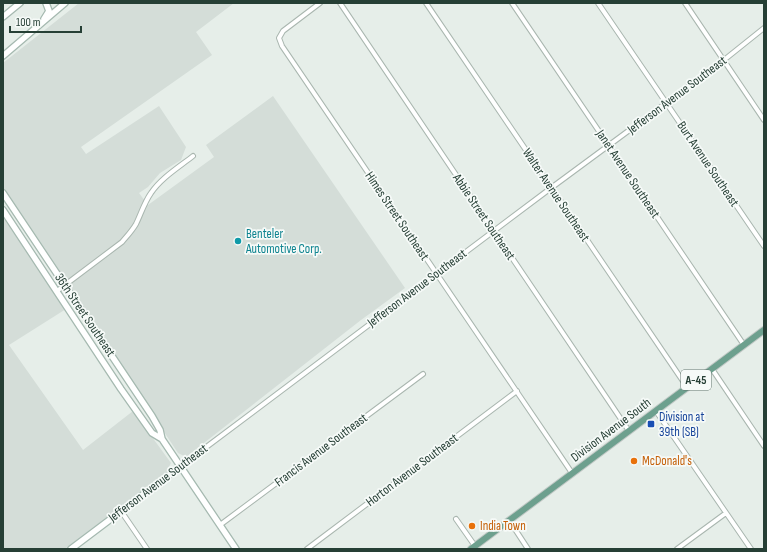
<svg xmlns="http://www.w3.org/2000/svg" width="767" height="552" font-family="'Sofia Sans Condensed',sans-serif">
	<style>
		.built { fill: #d4ddd8 }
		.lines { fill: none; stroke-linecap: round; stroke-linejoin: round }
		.street-casing { stroke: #a9b6af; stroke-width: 6 }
		.secondary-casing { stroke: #a5b9b0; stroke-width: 8 }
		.primary-casing { stroke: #c2c9c6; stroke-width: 8 }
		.street { stroke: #fff; stroke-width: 4 }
		.secondary { stroke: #fff; stroke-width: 5.5 }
		.primary { stroke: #6da08e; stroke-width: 6 }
		.culture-dot { fill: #0f9aa8; stroke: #f6faf8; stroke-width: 1.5 }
		.transit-dot { fill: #1a4fb4; stroke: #f6faf8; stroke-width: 1.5 }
		.food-dot { fill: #e8710a; stroke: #f6faf8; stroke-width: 1.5 }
		.labels { text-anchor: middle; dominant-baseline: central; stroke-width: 3.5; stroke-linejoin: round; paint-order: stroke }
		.shield { fill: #f6faf8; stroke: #647770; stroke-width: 1 }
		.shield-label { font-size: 12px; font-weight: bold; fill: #263f35 }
		.street-label { font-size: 13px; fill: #263f35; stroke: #f6faf8 }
		.culture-label { font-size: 13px; fill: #0d838f; stroke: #f6faf8; text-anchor: start }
		.transit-label { font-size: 13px; fill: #164399; stroke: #f6faf8; text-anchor: start }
		.food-label { font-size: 13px; fill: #c56008; stroke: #f6faf8; text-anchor: start }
	</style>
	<rect width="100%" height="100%" fill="#e6eee9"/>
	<path class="built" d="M 79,3 L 234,3 L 196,32 L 212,55 L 81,147 L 86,154 L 159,106 L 186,147 L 181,160 L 160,173 L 148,187 L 139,193 L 148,205 L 214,157 L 206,145 L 273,96 L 405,288 L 361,320 L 186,457 L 178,453 L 3,188 L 3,63 Z
		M 3,217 L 66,309 L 9,345 L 83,450 L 133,411 L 171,463 L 166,472 L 65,549 L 3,549 Z"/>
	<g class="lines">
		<defs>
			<path id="street" d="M 320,3 L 283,31 L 279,38 L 282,46 L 572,473
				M 340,3 L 629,431
				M 426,3 L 687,387
				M 512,3 L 744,345
				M 598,3 L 764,246
				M 685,3 L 764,120
				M 57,291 L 122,242 C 127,236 132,231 136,224 C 141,214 144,203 151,193 C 161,178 179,167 193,156
				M 712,369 L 764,446
				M 656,411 L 751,549
				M 181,466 L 551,188 L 719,64 L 764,28
				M 121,511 L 147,549
				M 456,519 L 475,546
				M 509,520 L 528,549
				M 220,525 L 423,374
				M 307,549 L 517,391
				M 677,549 L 726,513"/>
			<path id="secondary" d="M 3,17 L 20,3
				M 44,19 L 49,11 L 46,3
				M 3,56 L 65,3
				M 3,193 L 152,416 L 160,430 L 162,439
				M 3,210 L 121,389 L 152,433 L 162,439 L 236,549
				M 71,549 L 181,466"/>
			<path id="primary" d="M 471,549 L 764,330"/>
		</defs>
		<use href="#street" class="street-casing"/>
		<use href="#secondary" class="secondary-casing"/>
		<use href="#primary" class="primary-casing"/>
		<use href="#street" class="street"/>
		<use href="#secondary" class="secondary"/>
		<use href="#primary" class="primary"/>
	</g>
	<circle class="culture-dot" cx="238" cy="241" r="4"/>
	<rect class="transit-dot" x="647" y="420" width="8" height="8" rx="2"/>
	<g class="food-dot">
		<circle cx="634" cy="461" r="4"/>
		<circle cx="472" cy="526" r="4"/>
	</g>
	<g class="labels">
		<rect class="shield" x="681" y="370" width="30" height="20" rx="3"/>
		<g class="shield-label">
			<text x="696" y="380">A-45</text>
		</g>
		<g class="street-label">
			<text transform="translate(677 95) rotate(-37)">Jefferson Avenue Southeast</text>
			<text transform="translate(708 164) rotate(56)">Burt Avenue Southeast</text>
			<text transform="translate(628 174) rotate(56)">Janet Avenue Southeast</text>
			<text transform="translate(556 195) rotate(56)">Walter Avenue Southeast</text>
			<text transform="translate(397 216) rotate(56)">Himes Street Southeast</text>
			<text transform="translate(484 217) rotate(56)">Abbie Street Southeast</text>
			<text transform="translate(417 288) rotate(-37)">Jefferson Avenue Southeast</text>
			<text transform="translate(85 315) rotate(56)">36th Street Southeast</text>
			<text transform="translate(611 430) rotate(-37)">Division Avenue South</text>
			<text transform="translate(321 450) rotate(-37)">Francis Avenue Southeast</text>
			<text transform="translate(412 470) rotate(-37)">Horton Avenue Southeast</text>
			<text transform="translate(158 483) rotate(-37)">Jefferson Avenue Southeast</text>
		</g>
		<g class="culture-label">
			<text x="246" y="234">Benteler<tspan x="246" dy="15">Automotive Corp.</tspan></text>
		</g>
		<g class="transit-label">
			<text x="659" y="417">Division at<tspan x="659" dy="15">39th (SB)</tspan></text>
		</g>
		<g class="food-label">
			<text x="642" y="461">McDonald's</text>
			<text x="480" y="526">India Town</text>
		</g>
	</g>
	<rect width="767" height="552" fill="none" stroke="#263f35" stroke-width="8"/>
	<path d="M10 26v6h71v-6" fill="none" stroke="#263f35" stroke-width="2"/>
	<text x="16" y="26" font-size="12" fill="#263f35" stroke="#f6faf8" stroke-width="3" paint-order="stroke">100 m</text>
</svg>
